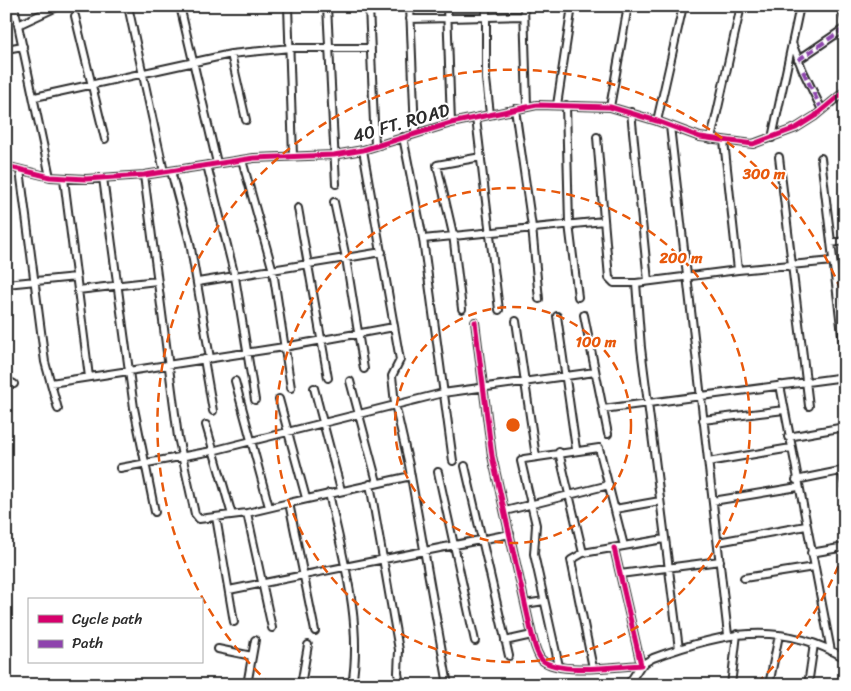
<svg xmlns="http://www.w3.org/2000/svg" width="851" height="691" font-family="Sriracha,sans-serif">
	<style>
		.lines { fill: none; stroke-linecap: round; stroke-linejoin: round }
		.minor-casing { stroke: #2b2b2b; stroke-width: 10 }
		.minor { stroke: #fff; stroke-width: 6 }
		.quiet { stroke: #8e44ad; stroke-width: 4; stroke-dasharray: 8 4; stroke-linecap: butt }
		.cycleway-casing { stroke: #fff; stroke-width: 8 }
		.cycleway { stroke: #d6006c; stroke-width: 5 }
		.ring { fill: none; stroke: #e8590c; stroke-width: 2.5; stroke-dasharray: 9 6 }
		.labels { text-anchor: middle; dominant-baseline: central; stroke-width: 4; stroke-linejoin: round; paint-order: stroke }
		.street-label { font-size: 18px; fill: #2b2b2b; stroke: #fff }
		.centre { fill: #e8590c; stroke: #fff; stroke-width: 2.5 }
		.ring-label { font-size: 15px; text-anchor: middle; font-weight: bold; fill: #e8590c; stroke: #fff; stroke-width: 4; stroke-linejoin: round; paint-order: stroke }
	</style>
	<rect width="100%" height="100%" fill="#fff"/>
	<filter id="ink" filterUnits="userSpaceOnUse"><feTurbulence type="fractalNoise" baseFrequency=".02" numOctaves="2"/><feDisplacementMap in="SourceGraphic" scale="10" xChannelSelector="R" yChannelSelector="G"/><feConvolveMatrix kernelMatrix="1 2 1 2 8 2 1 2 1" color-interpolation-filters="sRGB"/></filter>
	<g filter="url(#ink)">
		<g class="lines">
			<defs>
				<path id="minor" d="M 14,6 L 50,177
					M 128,6 L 164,172
					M 180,6 L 217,163
					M 288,6 L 293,156
					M 327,6 L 336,184
					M 369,6 L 375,146
					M 410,6 L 415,133
					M 447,6 L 451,123
					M 486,6 L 486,79 L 490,114
					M 524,6 L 527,106
					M 841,6 L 845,19
					M 75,16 L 105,139
					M 410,19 L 524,16
					M 18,25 L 59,6
					M 792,43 L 803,71 L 822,110
					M 6,49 L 23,46
					M 231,54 L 246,120
					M 798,60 L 845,28
					M 35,97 L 231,54 L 290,48 L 371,48
					M 557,105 L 572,6
					M 566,105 L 569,224 L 578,297
					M 610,107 L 628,6
					M 515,109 L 532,227 L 539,299
					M 631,112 L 648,281
					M 476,118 L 499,310
					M 657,121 L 683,6
					M 670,126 L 728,635
					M 403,137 L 423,239 L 453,461
					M 597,137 L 609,278 L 614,283 L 636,283 L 738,270 L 833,261
					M 772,138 L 800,6
					M 711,139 L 741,6
					M 724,141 L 738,270
					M 363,150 L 400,360 L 392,376 L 395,404 L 409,465 L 448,685
					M 779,157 L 809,406
					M 821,158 L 845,360
					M 242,160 L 273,271 L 291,388
					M 207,165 L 235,277 L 255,400
					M 6,166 L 50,177 L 86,179 L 144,175 L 254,158 L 334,155 L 363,150 L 451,123 L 537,105 L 610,107 L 657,121 L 700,137 L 753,144 L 796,128 L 815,116 L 845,91
					M 20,170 L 45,362 L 58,409
					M 171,171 L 190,243 L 210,358
					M 144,175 L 178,437 L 195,514 L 199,519 L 247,513 L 289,503
					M 103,178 L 134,408 L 155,512
					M 64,179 L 89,377
					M 334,202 L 346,258 L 364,369
					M 298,208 L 328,378
					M 423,239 L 604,221
					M 831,243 L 845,241
					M 198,282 L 382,252
					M 636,283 L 641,348 L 679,649
					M 6,284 L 76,277
					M 78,290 L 157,281
					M 462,309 L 453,234 L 437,165 L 481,157
					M 584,315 L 608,434
					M 557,316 L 576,449
					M 516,321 L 536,457
					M 475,322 L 492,456 L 532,635 C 534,642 536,654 542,660 C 559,675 619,666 641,665 L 614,548
					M 204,359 L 213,411
					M 6,380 L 14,384
					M 235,381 L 269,507
					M 350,381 L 377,482
					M 51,383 L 284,347 L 394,327
					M 780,385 L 831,651
					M 314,388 L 341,490
					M 279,399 L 306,498
					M 603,409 L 845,377
					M 703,420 L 784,410
					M 206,425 L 232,515
					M 788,437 L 845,427
					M 559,452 L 583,553
					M 708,462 L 791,448
					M 465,466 L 509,656
					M 120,468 L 212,451 L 443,393 L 595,372
					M 842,471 L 845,485
					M 438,472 L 475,641
					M 796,480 L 845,470
					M 370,484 L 399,650 L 398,673 L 400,685
					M 329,493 C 342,555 363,622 352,685
					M 713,501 L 798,487
					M 615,509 L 660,501
					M 505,511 L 609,485
					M 247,513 L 272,628
					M 216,517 L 234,622
					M 718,542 L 806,526
					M 811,553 L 845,547
					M 620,574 L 720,561
					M 744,578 L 814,567
					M 229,590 L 510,534
					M 525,604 L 544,601
					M 315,631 L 289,503 L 411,476
					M 505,641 L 532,635
					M 218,649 L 252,656
					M 559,666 L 534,554 L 536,525 L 521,461 L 524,459 L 599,448 L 624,546
					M 593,668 L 571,560 L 583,553 L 664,539
					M 247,685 L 255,640
					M 301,685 L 308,645
					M 628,685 L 641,665 L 653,658 C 720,633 779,619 845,658
					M 731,685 L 737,634
					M 769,685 L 779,635
					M 808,685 L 814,644"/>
			</defs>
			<use href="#minor" class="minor-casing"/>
			<use href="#minor" class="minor"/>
			<path class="quiet" d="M 798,60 L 845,28
				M 803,71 L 822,110"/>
			<defs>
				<path id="cycleway" d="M 6,166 L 50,177 L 86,179 L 144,175 L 254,158 L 334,155 L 363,150 L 451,123 L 537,105 L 610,107 L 657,121 L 700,137 L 753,144 L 796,128 L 815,116 L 845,91
					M 475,322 L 492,456 L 532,635 C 534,642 536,654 542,660 C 559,675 619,666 641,665 L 614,548"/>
			</defs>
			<use href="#cycleway" class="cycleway-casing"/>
			<use href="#cycleway" class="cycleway"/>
		</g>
	</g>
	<g class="ring">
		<circle cx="513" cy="425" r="118"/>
		<circle cx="513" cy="425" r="237"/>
		<path d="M844 552A355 355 0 0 1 755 685M271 685A355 355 0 1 1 844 298"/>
	</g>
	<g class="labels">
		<g class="street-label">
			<text transform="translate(401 123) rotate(-16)">40 FT. ROAD</text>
		</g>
	</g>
	<circle cx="513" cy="425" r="8" class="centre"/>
	<g class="ring-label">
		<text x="764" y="179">300 m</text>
		<text x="681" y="263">200 m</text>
		<text x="596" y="347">100 m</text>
	</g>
	<rect width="851" height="691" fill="none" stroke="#fff" stroke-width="25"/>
	<rect x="12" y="12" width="826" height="666" fill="none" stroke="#2b2b2b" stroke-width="2" filter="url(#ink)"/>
	<rect x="28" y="598" width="175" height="65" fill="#ffffff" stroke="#aaaaaa"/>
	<rect x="38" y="615" width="25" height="8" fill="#d6006c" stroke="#aaaaaa"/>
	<text x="72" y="624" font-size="15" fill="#2b2b2b">Cycle path</text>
	<rect x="38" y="640" width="25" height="8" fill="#8e44ad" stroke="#aaaaaa"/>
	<text x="72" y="648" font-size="15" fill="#2b2b2b">Path</text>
</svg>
